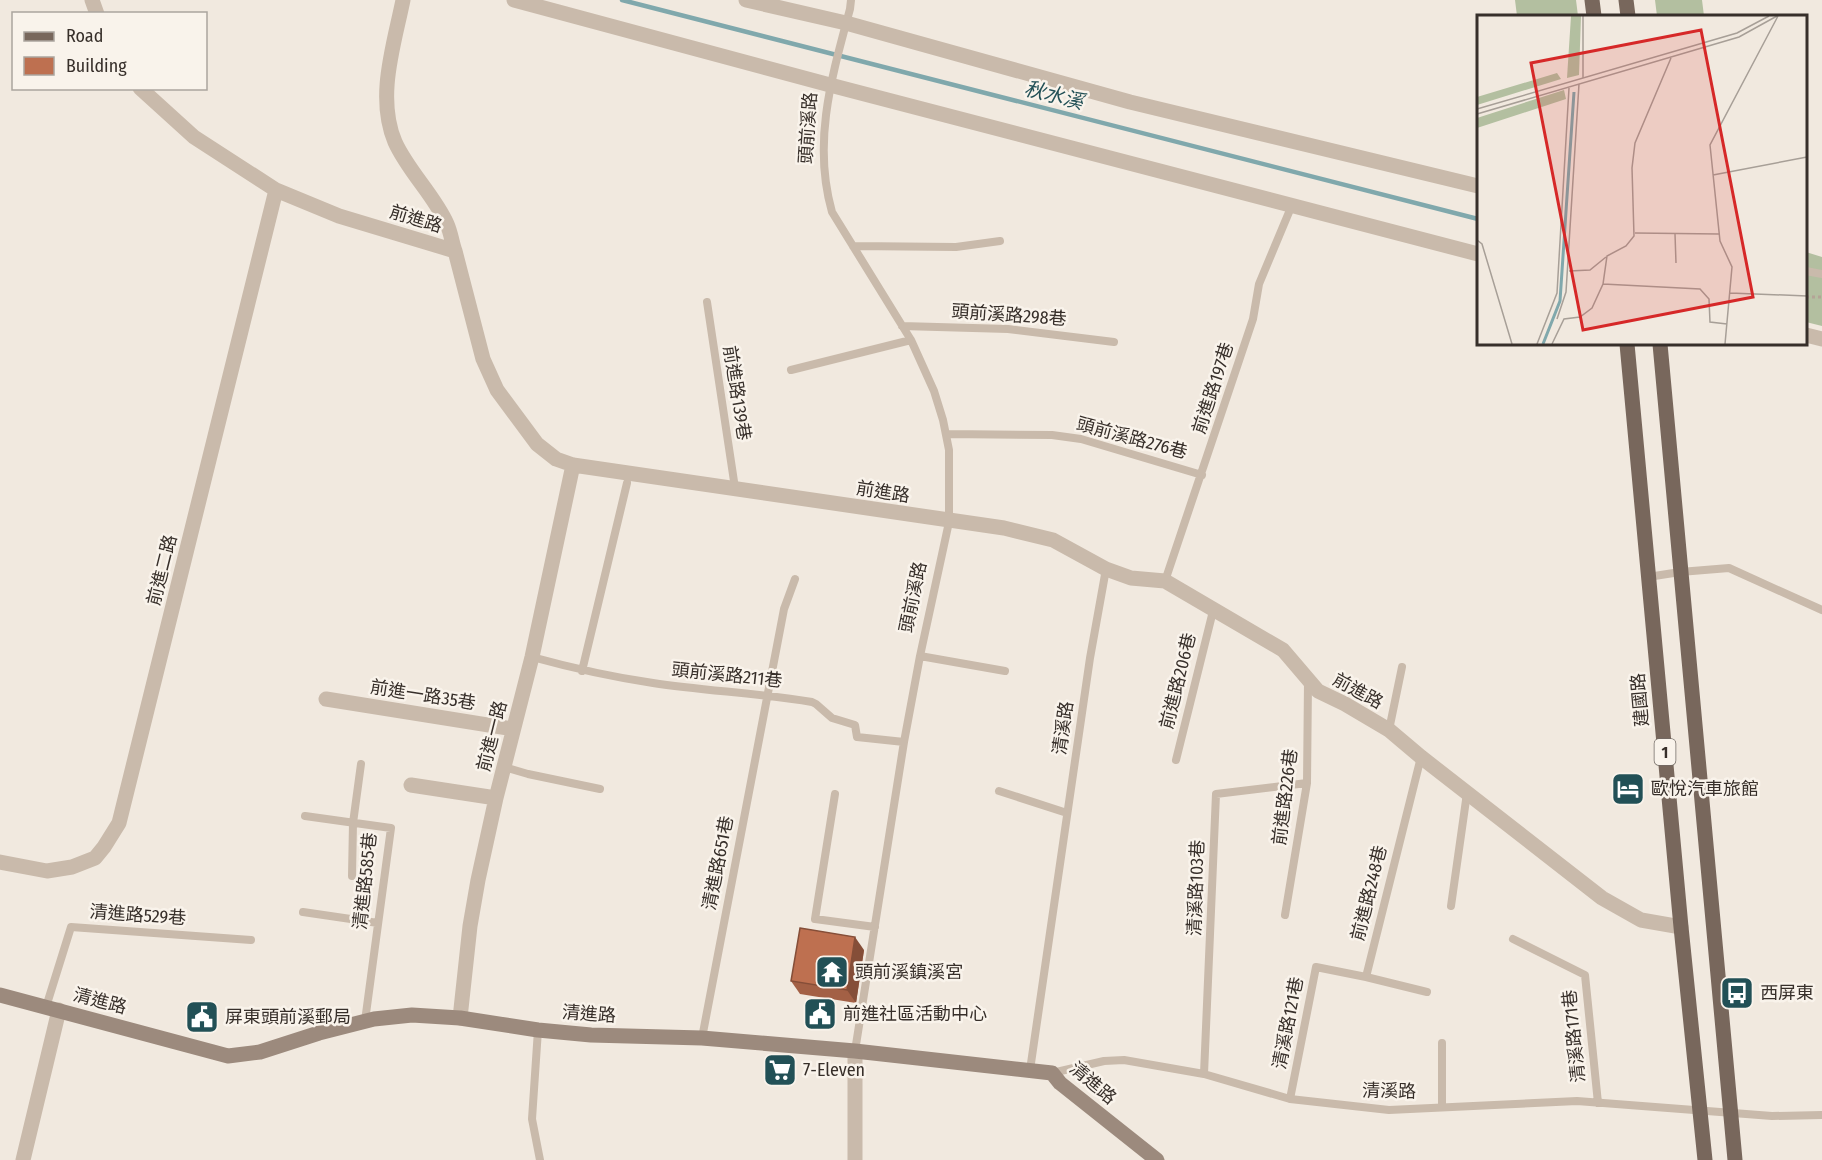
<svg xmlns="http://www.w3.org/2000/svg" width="1822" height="1160" font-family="'Fira Sans Condensed','Noto Sans TC',sans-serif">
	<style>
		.green { fill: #b3bfa0 }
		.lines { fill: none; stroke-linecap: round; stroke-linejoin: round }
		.stream { stroke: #80a8ac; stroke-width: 4.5 }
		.path { stroke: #b4a496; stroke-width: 3; stroke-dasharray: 3 3; stroke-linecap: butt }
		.lane { stroke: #c9baab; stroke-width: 8 }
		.street { stroke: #c9baab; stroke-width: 15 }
		.secondary { stroke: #9c8a7d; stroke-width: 15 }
		.primary { stroke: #78675c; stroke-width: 15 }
		.wall { fill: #a36045 }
		.shaded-wall { fill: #854e38 }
		.building { fill: #be7050; stroke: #854e38; stroke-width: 1.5 }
		.labels { text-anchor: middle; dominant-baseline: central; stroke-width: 5; stroke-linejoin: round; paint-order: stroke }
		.shield { fill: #f9f3eb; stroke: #716a64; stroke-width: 1.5 }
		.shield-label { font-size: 16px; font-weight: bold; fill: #372f2a }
		.street-label { font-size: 18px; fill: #372f2a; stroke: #f9f3eb }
		.poi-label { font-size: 18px; fill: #372f2a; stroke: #f9f3eb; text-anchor: start }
		.water-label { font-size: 20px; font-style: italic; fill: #225056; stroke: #f9f3eb }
		.inset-river { fill: none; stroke: #80a8ac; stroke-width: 3 }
		.inset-road { fill: none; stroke: #a79f97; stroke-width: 1.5 }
		.view { fill: #d62828; fill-opacity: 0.15; stroke: #d62828; stroke-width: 3 }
		.inset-edge { fill: none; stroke: #372f2a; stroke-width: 3 }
	</style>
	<rect width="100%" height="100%" fill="#f1e9df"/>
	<path class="green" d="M 1515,0 L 1576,0 L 1578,16 L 1517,16 Z
		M 1655,0 L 1702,0 L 1704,16 L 1657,16 Z
		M 1806,252 L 1822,257 L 1822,326 L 1806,322 Z"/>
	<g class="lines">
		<path class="stream" d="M 622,0 L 1478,219"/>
		<path class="path" d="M 1806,297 L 1822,297"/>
		<path class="lane" d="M 851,0 L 850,9 C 832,76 812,142 832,212 L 911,340 L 934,391 L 943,420 L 949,450 L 949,522 L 920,656 L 904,742 L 855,1051
			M 853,246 L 956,247 L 1000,241
			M 1806,271 L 1822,274
			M 707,302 L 735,488
			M 902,326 L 1008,329 L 1114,342
			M 791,370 L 911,340
			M 946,434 L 1052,435 L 1081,439 L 1202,475
			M 1648,577 L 1680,572 L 1729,568 L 1822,610
			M 1165,581 L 1253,319 L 1259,284 L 1292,205
			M 920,656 L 1005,671
			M 532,657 C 572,668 612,677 653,683 C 705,691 759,693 812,702 L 816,704 L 832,718 L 855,725 L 857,737 L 904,742
			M 582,671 L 627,483
			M 1389,730 L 1402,667
			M 1421,757 L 1366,977 L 1427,992
			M 1176,760 L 1213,611
			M 504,767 L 528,774 L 600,789
			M 999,791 L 1067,813
			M 835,794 L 815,919 L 875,927
			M 305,816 L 391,828 L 365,1021
			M 352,876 L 353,823 L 361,764
			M 1451,906 L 1467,793
			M 303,912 L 378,923
			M 1285,915 L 1307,783 L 1308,682
			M 1513,939 L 1585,975 L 1598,1103
			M 46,1007 L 71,927 L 251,940
			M 538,1030 L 532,1119 L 540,1160
			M 702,1038 L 784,609 L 795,579
			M 1030,1070 L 1090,658 L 1106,569
			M 1052,1073 L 1104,1061 L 1124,1060 L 1204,1074 L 1290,1099 L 1389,1110 L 1577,1101 L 1772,1116 L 1822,1115
			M 1204,1074 L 1216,794 L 1307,783
			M 1290,1099 L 1316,967 L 1366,977
			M 1442,1107 L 1442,1043"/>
		<path class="street" d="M 92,0 L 97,14
			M 403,0 C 394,45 376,97 395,142 C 408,171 434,195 447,224 C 451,233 452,243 455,251
			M 514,0 L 830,85 L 1478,254
			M 746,0 L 846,23 L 1130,102 L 1478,186
			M 140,88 L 194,137 L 276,190 L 339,216 L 455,251 L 483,359 L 497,390 L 537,444 L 556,459 L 573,465 L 1004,528 L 1053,540 L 1106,569 L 1131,578 L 1165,581 L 1283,650 L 1318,691 L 1345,704 L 1389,730 L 1421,757 L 1602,898 L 1641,920 L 1681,927
			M 1806,335 L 1822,339
			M 326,699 L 513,729
			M 411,785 L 496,798
			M 0,862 L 47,871 L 72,867 L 95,858 L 104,847 L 119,823 L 276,190
			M 460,1018 L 470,926 L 478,880 L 496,798 L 532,657 L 573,465
			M 23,1160 L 59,1010
			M 855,1160 L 855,1051"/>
		<path class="secondary" d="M 0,995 L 228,1056 L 260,1052 L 319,1033 L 374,1019 L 412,1015 L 460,1018 L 538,1030 L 591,1035 L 702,1038 L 855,1051 L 1052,1073 L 1060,1083 L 1157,1160"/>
		<path class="primary" d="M 1592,0 L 1594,16
			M 1626,0 L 1628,16
			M 1627,344 L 1681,927 L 1705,1160
			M 1660,344 L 1735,1160"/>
	</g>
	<path class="wall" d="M 864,950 L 856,1003 L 800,994 L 791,981 Z"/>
	<path class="shaded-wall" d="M 855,937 L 864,950 L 856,1003 L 847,990 Z"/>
	<path class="building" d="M 800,928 L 855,937 L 847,990 L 791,981 Z"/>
	<defs>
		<symbol id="hotel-square" viewBox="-11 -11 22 22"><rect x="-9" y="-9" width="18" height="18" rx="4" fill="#225056" stroke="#f9f3eb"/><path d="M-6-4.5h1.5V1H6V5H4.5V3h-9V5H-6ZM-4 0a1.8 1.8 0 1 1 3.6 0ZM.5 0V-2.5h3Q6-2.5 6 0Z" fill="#fff"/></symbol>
		<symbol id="temple-square" viewBox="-11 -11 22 22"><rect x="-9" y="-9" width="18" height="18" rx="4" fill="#225056" stroke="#f9f3eb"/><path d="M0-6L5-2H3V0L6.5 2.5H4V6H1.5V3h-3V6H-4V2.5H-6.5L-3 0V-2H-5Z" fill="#fff"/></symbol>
		<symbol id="bus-square" viewBox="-11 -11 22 22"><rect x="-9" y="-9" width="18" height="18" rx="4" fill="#225056" stroke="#f9f3eb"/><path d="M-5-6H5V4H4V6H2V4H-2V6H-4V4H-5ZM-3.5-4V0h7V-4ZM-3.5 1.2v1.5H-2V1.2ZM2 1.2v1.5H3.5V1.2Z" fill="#fff"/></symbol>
		<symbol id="civic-square" viewBox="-11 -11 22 22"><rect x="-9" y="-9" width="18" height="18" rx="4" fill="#225056" stroke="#f9f3eb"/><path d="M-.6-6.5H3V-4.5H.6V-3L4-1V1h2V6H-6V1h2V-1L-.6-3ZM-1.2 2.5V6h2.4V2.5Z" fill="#fff"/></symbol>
		<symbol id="supermarket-square" viewBox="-11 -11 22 22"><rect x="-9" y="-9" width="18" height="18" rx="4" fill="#225056" stroke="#f9f3eb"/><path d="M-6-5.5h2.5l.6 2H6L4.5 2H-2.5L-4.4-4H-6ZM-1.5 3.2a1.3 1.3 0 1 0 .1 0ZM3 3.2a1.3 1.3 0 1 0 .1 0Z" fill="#fff"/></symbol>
	</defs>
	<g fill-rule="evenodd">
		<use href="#hotel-square" x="1609" y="770" width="38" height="38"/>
		<use href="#temple-square" x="813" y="953" width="38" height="38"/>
		<use href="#bus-square" x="1718" y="974" width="38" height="38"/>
		<use href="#civic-square" x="801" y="995" width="38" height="38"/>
		<use href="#civic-square" x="183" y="998" width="38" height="38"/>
		<use href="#supermarket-square" x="761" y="1051" width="38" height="38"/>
	</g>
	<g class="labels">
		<rect class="shield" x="1654.5" y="739" width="21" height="26" rx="4.5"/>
		<g class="shield-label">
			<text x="1665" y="752">1</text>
		</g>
		<g class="street-label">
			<text transform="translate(808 128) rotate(-86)">頭前溪路</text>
			<text transform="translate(416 219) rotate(17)">前進路</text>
			<text transform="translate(1009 315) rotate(4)">頭前溪路298巷</text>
			<text transform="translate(1213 388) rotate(-72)">前進路197巷</text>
			<text transform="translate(737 393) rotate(81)">前進路139巷</text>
			<text transform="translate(1132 438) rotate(15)">頭前溪路276巷</text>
			<text transform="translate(883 492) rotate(9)">前進路</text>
			<text transform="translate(162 570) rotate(-76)">前進二路</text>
			<text transform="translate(913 597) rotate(-78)">頭前溪路</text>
			<text transform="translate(727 675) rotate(6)">頭前溪路211巷</text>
			<text transform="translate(1178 681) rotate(-76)">前進路206巷</text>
			<text transform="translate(1358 691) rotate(29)">前進路</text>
			<text transform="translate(423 695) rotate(9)">前進一路35巷</text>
			<text transform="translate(1640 700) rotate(-95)">建國路</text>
			<text transform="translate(1063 728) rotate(-82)">清溪路</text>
			<text transform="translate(492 736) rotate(-76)">前進一路</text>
			<text transform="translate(1285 797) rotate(-83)">前進路226巷</text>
			<text transform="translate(718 863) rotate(-79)">清進路651巷</text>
			<text transform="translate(365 881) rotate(-84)">清進路585巷</text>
			<text transform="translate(1196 888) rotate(-88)">清溪路103巷</text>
			<text transform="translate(1369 893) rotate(-76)">前進路248巷</text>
			<text transform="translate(138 915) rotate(4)">清進路529巷</text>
			<text transform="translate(100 1001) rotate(15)">清進路</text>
			<text transform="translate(589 1014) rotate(4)">清進路</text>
			<text transform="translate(1288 1023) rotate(-79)">清溪路121巷</text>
			<text transform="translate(1574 1036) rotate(-96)">清溪路171巷</text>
			<text transform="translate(1093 1083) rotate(40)">清進路</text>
			<text transform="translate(1389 1091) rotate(1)">清溪路</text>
		</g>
		<g class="poi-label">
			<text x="1651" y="789">歐悅汽車旅館</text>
			<text x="855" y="972">頭前溪鎮溪宮</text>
			<text x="1760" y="993">西屏東</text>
			<text x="843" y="1014">前進社區活動中心</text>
			<text x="225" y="1017">屏東頭前溪郵局</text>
			<text x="803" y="1070">7-Eleven</text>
		</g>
		<g class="water-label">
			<text transform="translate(1054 95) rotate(14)">秋水溪</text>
		</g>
	</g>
	<g transform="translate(1477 15)">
		<rect width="330" height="330" fill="#f1e9df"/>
		<path d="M 94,1 L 104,1 L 102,60 L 90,63 ZM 80,58 L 84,64 L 0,90 L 0,82 ZM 87,75 L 89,84 L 0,113 L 0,103 Z" fill="#b3bfa0"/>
		<path class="inset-river" d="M 66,329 L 83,286 L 97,77"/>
		<path class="inset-road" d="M 106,1 L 106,63M 0,94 L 260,18 L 292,1M 0,99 L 262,22 L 300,1M 236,160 L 330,142M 158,218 L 242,219M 198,219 L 199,248M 0,225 L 5,229 L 35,329M 92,256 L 113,255 L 129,242M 126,269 L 223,274 L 232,284 L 233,307 L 250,309M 253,278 L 330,281M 80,304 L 89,277 L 102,69M 60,329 L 80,278 L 92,73M 75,329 L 87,304 L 103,302 L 115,293 L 126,269 L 130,241 L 149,231 L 157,221 L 155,153 L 158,128 L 194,43M 248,329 L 255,252 L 243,226 L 233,130 L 301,1"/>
		<path class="view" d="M 224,15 L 276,282 L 106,315 L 54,48 Z"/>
		<rect width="330" height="330" class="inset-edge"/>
	</g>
	<rect x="12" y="12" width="195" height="78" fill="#f9f3eb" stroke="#aba59e" stroke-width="1.5"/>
	<rect x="24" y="32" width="30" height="9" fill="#78675c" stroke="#aba59e" stroke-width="1.5"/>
	<text x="66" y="42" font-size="18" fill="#372f2a">Road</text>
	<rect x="24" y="57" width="30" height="18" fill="#be7050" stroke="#aba59e" stroke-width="1.5"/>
	<text x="66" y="72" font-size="18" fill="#372f2a">Building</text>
</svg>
